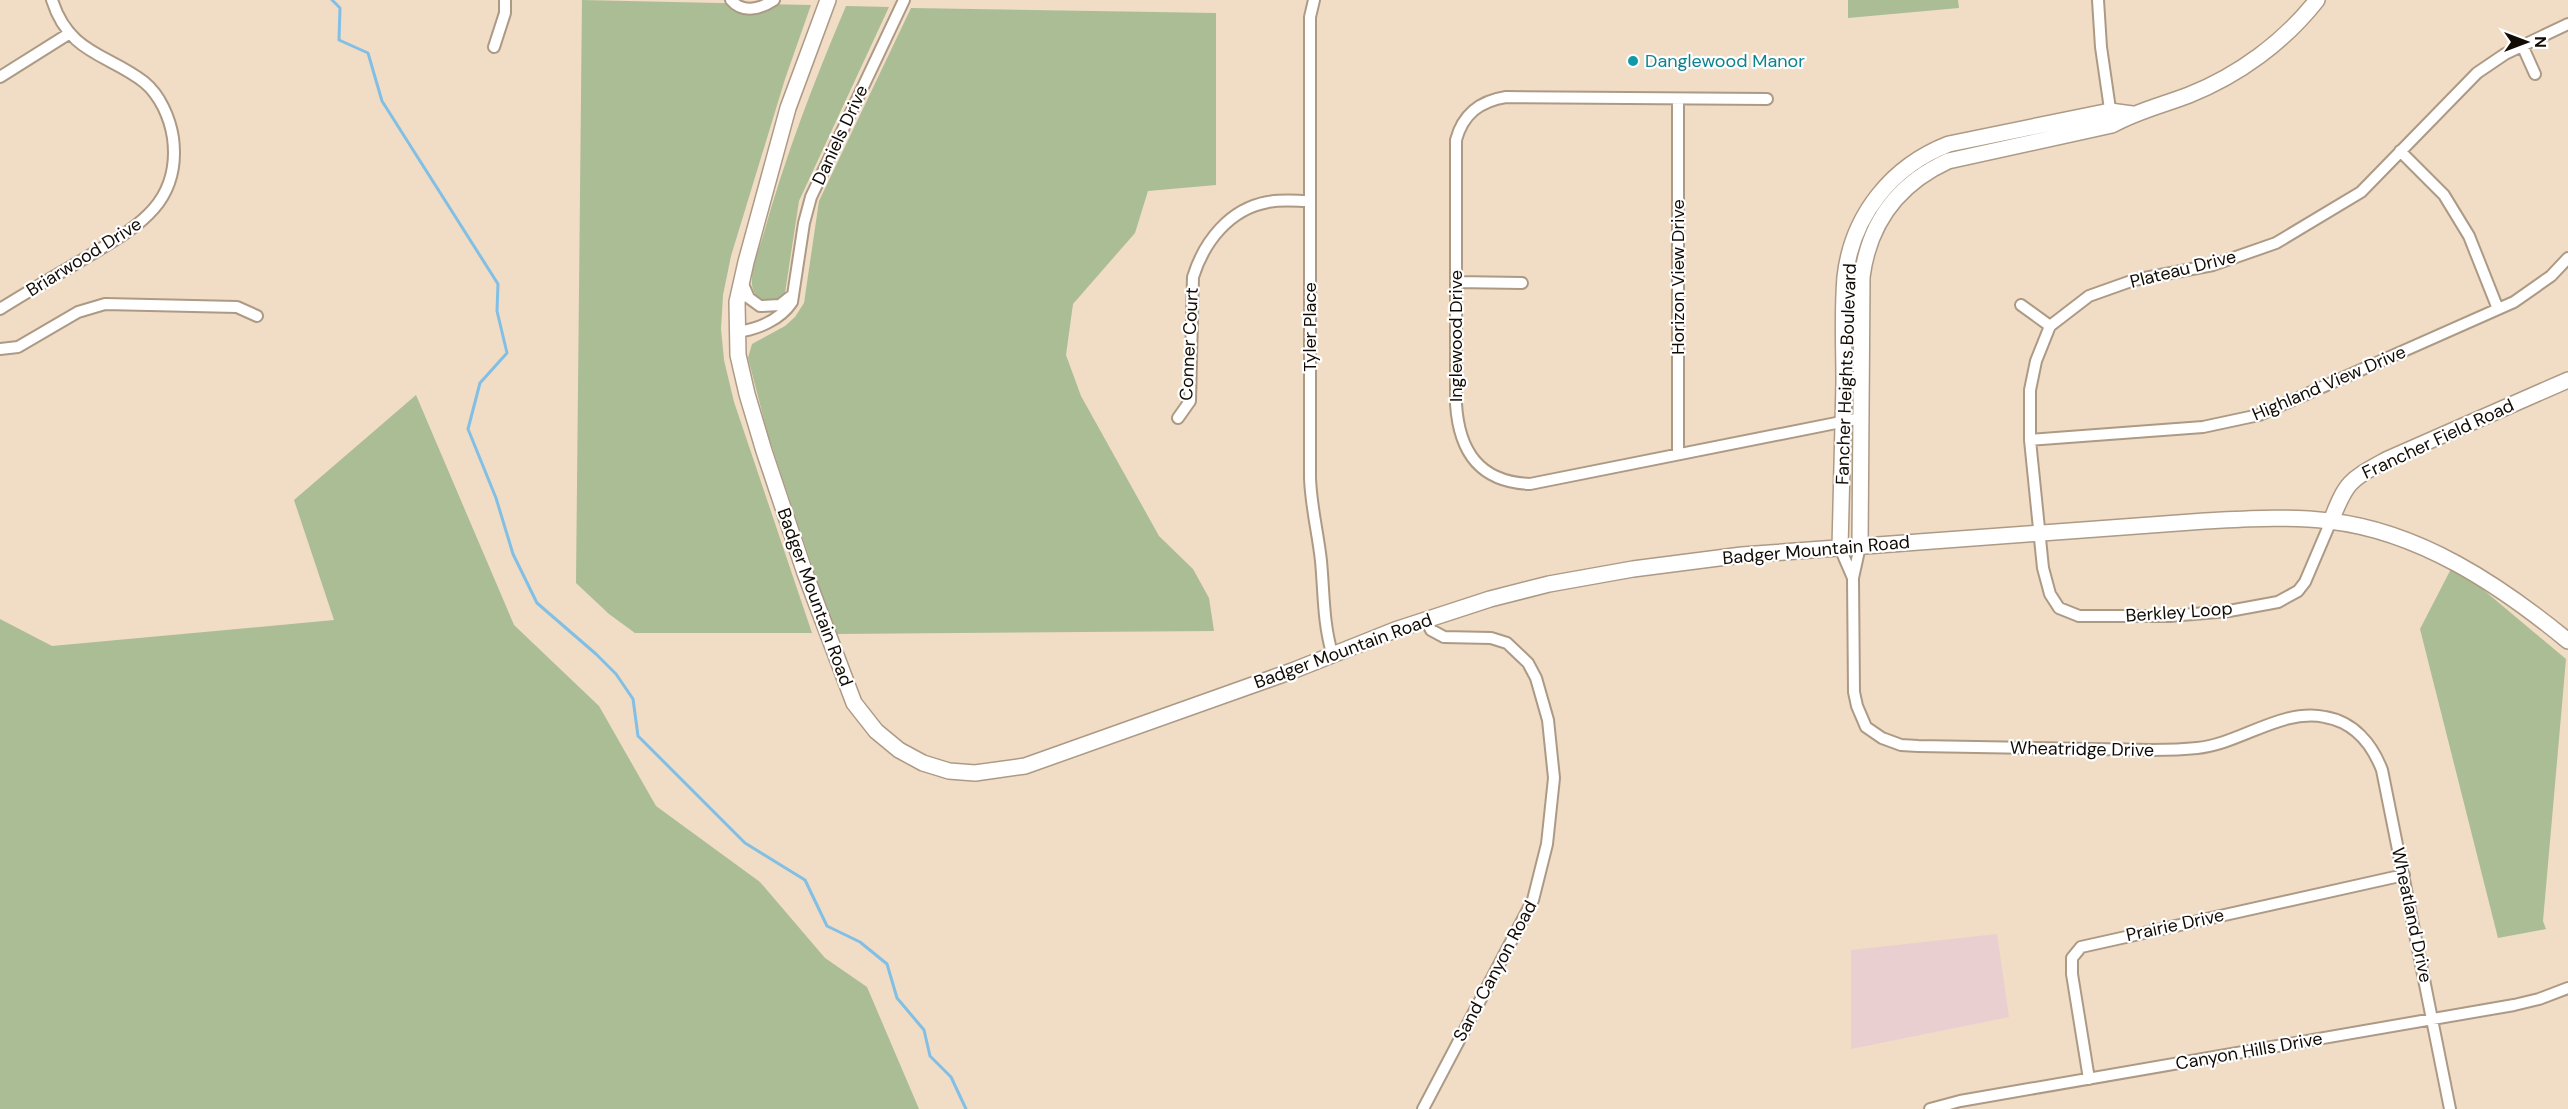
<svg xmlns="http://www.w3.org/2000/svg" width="2568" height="1109" font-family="'DM Sans',sans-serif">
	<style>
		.industrial { fill: #e9cfd0 }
		.green { fill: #aabd95 }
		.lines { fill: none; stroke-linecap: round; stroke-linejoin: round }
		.stream { stroke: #82bfe5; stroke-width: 3 }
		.street-casing { stroke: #ad9a85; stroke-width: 14 }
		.secondary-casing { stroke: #ad9a85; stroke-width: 18 }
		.street { stroke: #fff; stroke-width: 10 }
		.secondary { stroke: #fff; stroke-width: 15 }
		.culture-dot { fill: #0f9aa8; stroke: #fff; stroke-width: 2 }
		.labels { text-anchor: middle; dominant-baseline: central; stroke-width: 4.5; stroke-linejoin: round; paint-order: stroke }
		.culture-label { font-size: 18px; fill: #0d838f; stroke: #fff; text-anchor: start }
		.street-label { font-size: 18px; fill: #110b04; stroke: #fff }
	</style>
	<rect width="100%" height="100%" fill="#f1dcc6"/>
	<path class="industrial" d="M 1997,934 L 2009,1017 L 1851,1049 L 1851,950 Z"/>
	<path class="green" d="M 582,0 L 811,5 L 785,79 L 731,256 L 723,295 L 721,329 L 724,360 L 734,402 L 812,633 L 635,633 L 609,614 L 576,583 Z
		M 1848,0 L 1958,0 L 1959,8 L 1848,18 Z
		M 846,6 L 889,7 L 799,201 L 785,293 L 779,300 C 768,301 757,303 753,289 C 748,274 759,250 763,236 C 785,157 814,81 846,6 Z
		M 911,8 L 1216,13 L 1216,185 L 1148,191 L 1135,233 L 1073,304 L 1066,355 L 1081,396 L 1159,536 L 1193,569 L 1209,598 L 1214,631 L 835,634 L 768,435 L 748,358 L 752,344 L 785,326 L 795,317 L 804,303 L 819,201 Z
		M 416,395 L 514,625 L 599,706 L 656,806 L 760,882 L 825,958 L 867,987 L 919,1109 L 0,1109 L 0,619 L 52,646 L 334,620 L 294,500 Z
		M 2452,567 L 2480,587 L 2566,659 L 2543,921 L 2546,929 L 2498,938 L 2420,629 Z"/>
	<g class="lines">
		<path class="stream" d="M 332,0 L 340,8 L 339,40 L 368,53 L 382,101 L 498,284 L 497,311 L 507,353 L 480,383 L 468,429 L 496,498 L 513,554 L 537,603 L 596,654 L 616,674 L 633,699 L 638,736 L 745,843 L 805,880 L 827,926 L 860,942 L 887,964 L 897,998 L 924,1030 L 930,1056 L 951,1077 L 966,1109"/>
		<defs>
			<path id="street" d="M 731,0 C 743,14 760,9 774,0
				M 1314,0 L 1310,17 L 1310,478 C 1311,507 1318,533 1321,561 C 1324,593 1323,622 1332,653
				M 2098,0 L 2101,47 L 2111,116
				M 2522,45 L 2535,74
				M 494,47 L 505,13 L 505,0
				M 0,77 L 70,33
				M 1767,99 L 1506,97 C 1480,101 1463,114 1456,140 L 1456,404 C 1459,451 1479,482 1530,484 L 1861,418
				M 2400,151 L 2444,195 L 2469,236 L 2498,309
				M 742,282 L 749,298 L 760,306 L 780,305 L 790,297
				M 1456,282 L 1522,283
				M 2021,305 L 2050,326
				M 0,309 C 27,292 55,276 82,260 C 131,230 182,207 173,138 C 170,118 160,95 144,82 C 108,54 69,54 52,0
				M 737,332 C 758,329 780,320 792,302 L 804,223 L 811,197 L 904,0
				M 0,349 L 18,347 L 78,312 L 105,304 L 237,307 L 257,316
				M 1178,418 L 1190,401 L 1193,277 C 1204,242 1229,209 1268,202 C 1282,199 1297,201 1310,201
				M 2030,440 L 2203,427 L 2259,415 L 2514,302 L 2551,276 L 2568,258
				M 1678,453 L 1678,100
				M 2331,521 L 2305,582 L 2298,591 L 2278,602 L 2229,611 L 2170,616 L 2079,616 L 2059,608 L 2050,594 L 2043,568 L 2030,440 L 2030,390 L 2036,361 L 2050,326 L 2089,296 L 2134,280 L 2213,265 L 2276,243 L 2361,192 L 2477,73 L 2505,54 L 2568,24
				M 1860,546 L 1853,578 L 1854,692 L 1857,706 L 1866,727 L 1882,738 L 1901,745 L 1918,746 C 1976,747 2034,748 2092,749 C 2127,749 2162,752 2197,748 C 2240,744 2281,708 2325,717 C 2354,722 2372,744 2382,770 L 2450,1109
				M 1840,548 L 1853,578
				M 2089,1079 L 2072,974 L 2072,958 L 2081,947 L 2404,875
				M 1423,1109 L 1533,900 L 1547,844 L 1554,778 L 1548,720 L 1536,678 L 1528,663 L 1507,643 L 1491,638 L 1444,637 L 1431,630 L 1426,620
				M 1930,1109 L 1960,1101 L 2514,1005 L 2539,999 L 2568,988"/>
			<path id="secondary" d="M 828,0 L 788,108 L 746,262 L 737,302 L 738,355 L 747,394 L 764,451 L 805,573 L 854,703 L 876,731 L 899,750 L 923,763 L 949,771 L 975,773 L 1025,766 L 1292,671 L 1395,630 L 1490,599 L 1549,584 L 1633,569 L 1742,555 L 2205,521 C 2246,519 2288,516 2329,521 C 2419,531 2500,585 2568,641
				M 2331,521 C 2347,480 2350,480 2388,459 L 2568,380
				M 1860,546 L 1862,277 C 1869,223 1898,184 1948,161 L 2112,125 C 2137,111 2163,105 2189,95 C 2239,75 2284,42 2317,0
				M 1840,548 C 1841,493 1843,438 1844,383 C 1844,348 1842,312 1845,277 C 1852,215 1892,166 1949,144 L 2110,111 L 2132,114"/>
		</defs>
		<use href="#street" class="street-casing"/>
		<use href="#secondary" class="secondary-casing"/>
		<use href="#street" class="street"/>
		<use href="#secondary" class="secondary"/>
	</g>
	<circle class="culture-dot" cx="1633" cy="61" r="6"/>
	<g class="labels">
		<g class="culture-label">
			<text x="1645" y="61">Danglewood Manor</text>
		</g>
		<g class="street-label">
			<text transform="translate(840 135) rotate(-65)">Daniels Drive</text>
			<text transform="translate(84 257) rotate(-32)">Briarwood Drive</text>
			<text transform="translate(2183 269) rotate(-14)">Plateau Drive</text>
			<text transform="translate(1678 277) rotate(-90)">Horizon View Drive</text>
			<text transform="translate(1310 327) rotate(-90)">Tyler Place</text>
			<text transform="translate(1456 336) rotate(-90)">Inglewood Drive</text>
			<text transform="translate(1189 344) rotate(-87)">Conner Court</text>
			<text transform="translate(1846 374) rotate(-88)">Fancher Heights Boulevard</text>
			<text transform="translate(2329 383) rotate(-23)">Highland View Drive</text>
			<text transform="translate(2438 439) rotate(-25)">Francher Field Road</text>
			<text transform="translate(1816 550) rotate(-5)">Badger Mountain Road</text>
			<text transform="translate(815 597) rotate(70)">Badger Mountain Road</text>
			<text transform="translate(2179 612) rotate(-4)">Berkley Loop</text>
			<text transform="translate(1343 651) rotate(-20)">Badger Mountain Road</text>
			<text transform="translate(2082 749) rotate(1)">Wheatridge Drive</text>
			<text transform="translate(2412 915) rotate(78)">Wheatland Drive</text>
			<text transform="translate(2175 925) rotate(-12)">Prairie Drive</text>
			<text transform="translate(1495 971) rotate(-62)">Sand Canyon Road</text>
			<text transform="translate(2249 1051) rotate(-10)">Canyon Hills Drive</text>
		</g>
	</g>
	<g transform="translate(2526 42) rotate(90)" stroke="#ffffff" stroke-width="4.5" paint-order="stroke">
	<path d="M0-4.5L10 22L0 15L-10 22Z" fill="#110b04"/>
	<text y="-9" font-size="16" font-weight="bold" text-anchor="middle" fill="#110b04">N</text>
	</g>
</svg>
